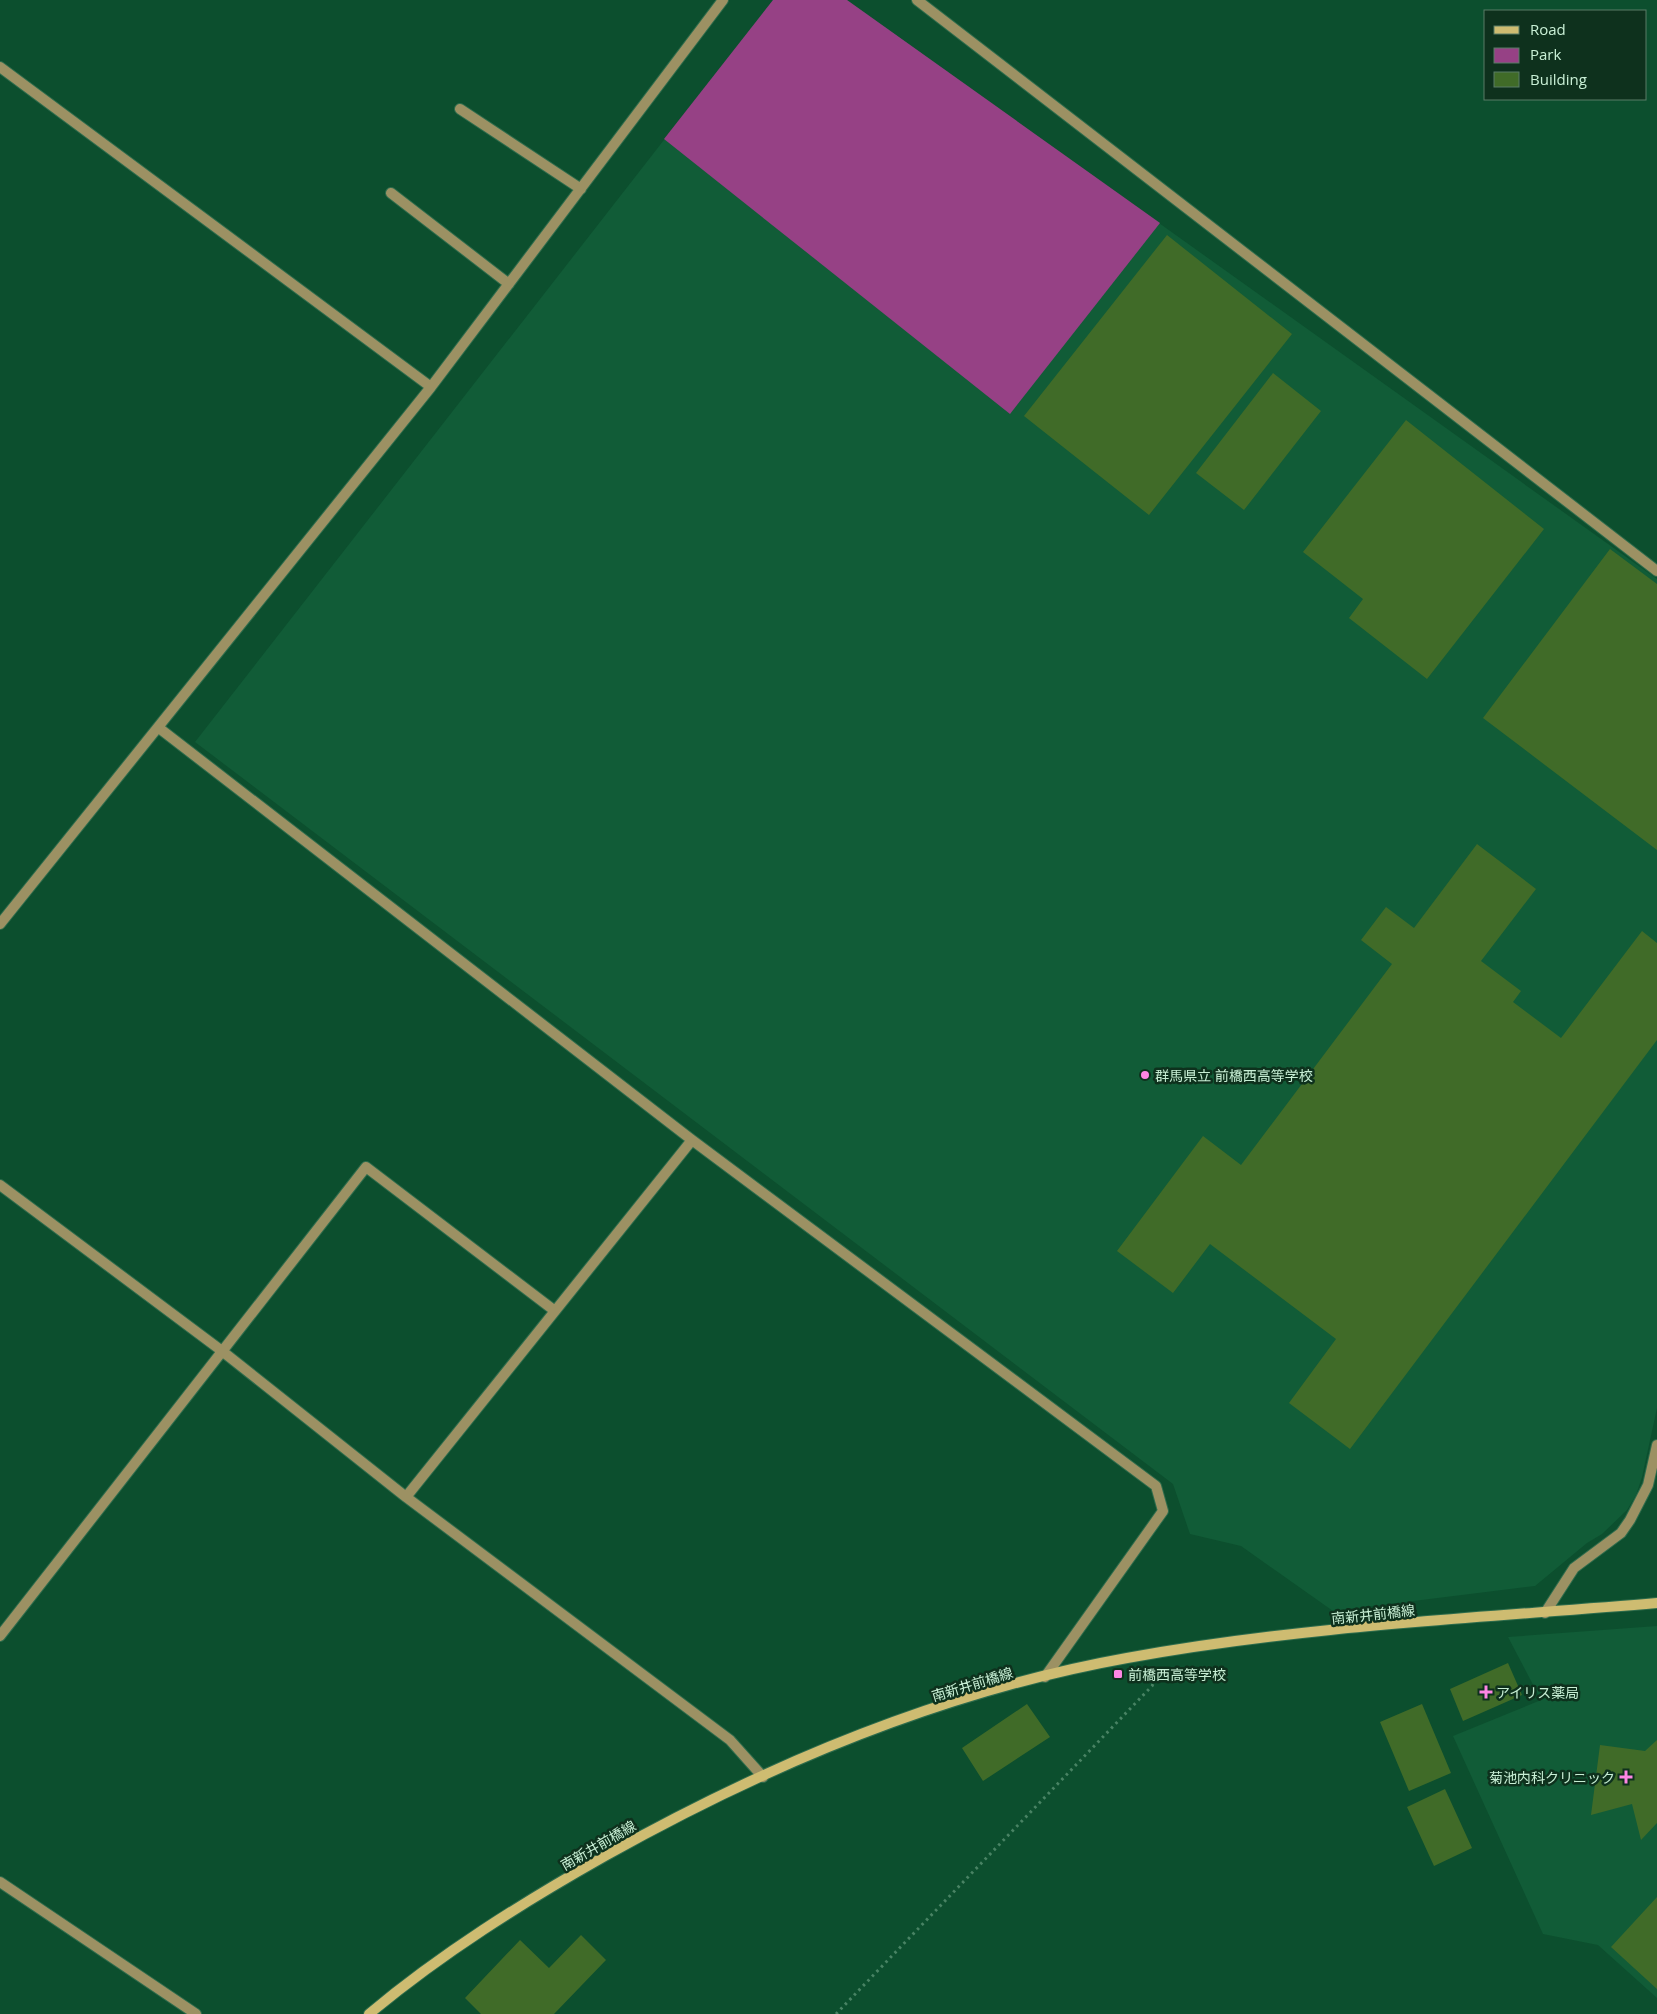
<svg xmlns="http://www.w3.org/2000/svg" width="1657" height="2014" font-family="'Open Sans','Noto Sans JP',sans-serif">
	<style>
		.built { fill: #115c37 }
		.green { fill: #964185 }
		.building { fill: #406b28 }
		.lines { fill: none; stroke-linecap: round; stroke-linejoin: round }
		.service-casing { stroke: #2e6c4c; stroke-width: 12 }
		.minor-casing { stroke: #2e6c4c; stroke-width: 12 }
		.secondary-casing { stroke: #2e6c4c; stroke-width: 12 }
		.path { stroke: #498364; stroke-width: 3; stroke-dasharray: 2.5 4; stroke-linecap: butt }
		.service { stroke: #9c9163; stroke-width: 10 }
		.minor { stroke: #9c9163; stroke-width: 10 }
		.secondary { stroke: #cebc71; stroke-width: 10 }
		.poi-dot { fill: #fd86e3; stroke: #0e311d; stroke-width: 2 }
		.labels { text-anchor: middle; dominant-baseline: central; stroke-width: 5; stroke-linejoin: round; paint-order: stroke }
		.poi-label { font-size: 14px; fill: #c8efd5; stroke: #0e311d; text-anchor: start }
		.street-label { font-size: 14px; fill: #c8efd5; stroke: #0e311d }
	</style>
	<rect width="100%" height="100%" fill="#0c4f2e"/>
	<path class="built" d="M 773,0 L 847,0 L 1657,579 L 1657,1408 L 1642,1477 L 1636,1495 L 1627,1510 L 1602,1534 L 1587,1543 L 1535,1586 L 1333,1611 L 1241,1546 L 1190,1534 L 1173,1484 L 195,742 Z
		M 1657,1626 L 1657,1998 L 1598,1945 L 1543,1934 L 1453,1736 L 1541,1700 L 1508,1637 Z"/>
	<path class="green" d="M 773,0 L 847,0 L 1160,223 L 1010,414 L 664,139 Z"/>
	<path class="building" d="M 1167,235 L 1292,334 L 1149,515 L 1024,416 Z
		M 1273,373 L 1321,411 L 1244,510 L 1196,473 Z
		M 1406,420 L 1544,529 L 1427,679 L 1349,618 L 1363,599 L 1303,552 Z
		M 1610,549 L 1657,584 L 1657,850 L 1483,718 Z
		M 1477,844 L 1536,889 L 1481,961 L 1521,991 L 1513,1002 L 1561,1038 L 1642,931 L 1657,943 L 1657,1040 L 1350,1449 L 1289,1403 L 1336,1339 L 1210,1244 L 1173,1293 L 1117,1251 L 1203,1136 L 1241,1165 L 1392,964 L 1361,940 L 1386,907 L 1414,928 Z
		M 1508,1663 L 1522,1695 L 1463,1721 L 1450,1689 Z
		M 1027,1704 L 1050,1737 L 983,1781 L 962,1748 Z
		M 1422,1704 L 1451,1773 L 1409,1791 L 1380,1722 Z
		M 1657,1740 L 1657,1823 L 1641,1840 L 1632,1804 L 1591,1815 L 1600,1745 L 1645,1751 Z
		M 1445,1789 L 1472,1848 L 1434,1866 L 1407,1807 Z
		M 1657,1897 L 1657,1989 L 1611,1947 Z
		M 581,1935 L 606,1960 L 554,2014 L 481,2014 L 465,1998 L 520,1940 L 549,1968 Z"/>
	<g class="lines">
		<defs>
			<path id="service" d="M 0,1882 L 196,2014"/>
			<path id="minor" d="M 917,0 L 1657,571
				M 0,67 L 431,387
				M 460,109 L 581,189
				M 391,193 L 509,284
				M 159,728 L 692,1140 L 1156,1486 L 1163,1511 L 1045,1677
				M 0,924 L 431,387 L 723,0
				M 0,1185 L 222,1351 L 406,1497 L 730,1740 L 763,1777
				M 406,1497 L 692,1140
				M 1545,1613 L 1574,1568 L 1621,1533 L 1630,1520 L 1648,1485 L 1657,1445
				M 0,1636 L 366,1167 L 555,1311"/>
			<path id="secondary" d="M 369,2014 C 442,1953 522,1903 605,1856 C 767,1765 943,1691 1127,1658 C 1301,1626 1481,1618 1657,1603"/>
		</defs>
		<use href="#service" class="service-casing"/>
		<use href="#minor" class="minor-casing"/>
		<use href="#secondary" class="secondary-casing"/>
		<path class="path" d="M 836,2014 L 1152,1686 L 1155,1680"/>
		<use href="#service" class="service"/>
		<use href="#minor" class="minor"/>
		<use href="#secondary" class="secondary"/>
	</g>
	<g class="poi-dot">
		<circle cx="1145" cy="1075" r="5"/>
		<rect x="1113" y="1669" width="10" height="10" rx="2.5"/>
		<path d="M1483.5 1684.5h5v5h5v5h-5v5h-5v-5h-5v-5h5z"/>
		<path d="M1623.5 1769.5h5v5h5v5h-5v5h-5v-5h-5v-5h5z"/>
	</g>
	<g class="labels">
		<g class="poi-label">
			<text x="1155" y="1075">群馬県立 前橋西高等学校</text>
			<text x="1128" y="1674">前橋西高等学校</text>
			<text x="1496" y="1692">アイリス薬局</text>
			<text x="1615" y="1777" text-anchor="end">菊池内科クリニック</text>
		</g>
		<g class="street-label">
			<text transform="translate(1373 1614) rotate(-6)">南新井前橋線</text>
			<text transform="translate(972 1684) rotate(-17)">南新井前橋線</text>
			<text transform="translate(598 1845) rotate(-30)">南新井前橋線</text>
		</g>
	</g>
	<rect x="1484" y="10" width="162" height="90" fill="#0e311d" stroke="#587d67"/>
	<rect x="1494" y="26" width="25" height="8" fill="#cebc71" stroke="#587d67"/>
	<text x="1530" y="35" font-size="15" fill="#c8efd5">Road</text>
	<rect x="1494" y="48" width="25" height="15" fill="#964185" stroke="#587d67"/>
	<text x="1530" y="60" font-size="15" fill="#c8efd5">Park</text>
	<rect x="1494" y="72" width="25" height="15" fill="#406b28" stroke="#587d67"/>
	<text x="1530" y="85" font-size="15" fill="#c8efd5">Building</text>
</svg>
